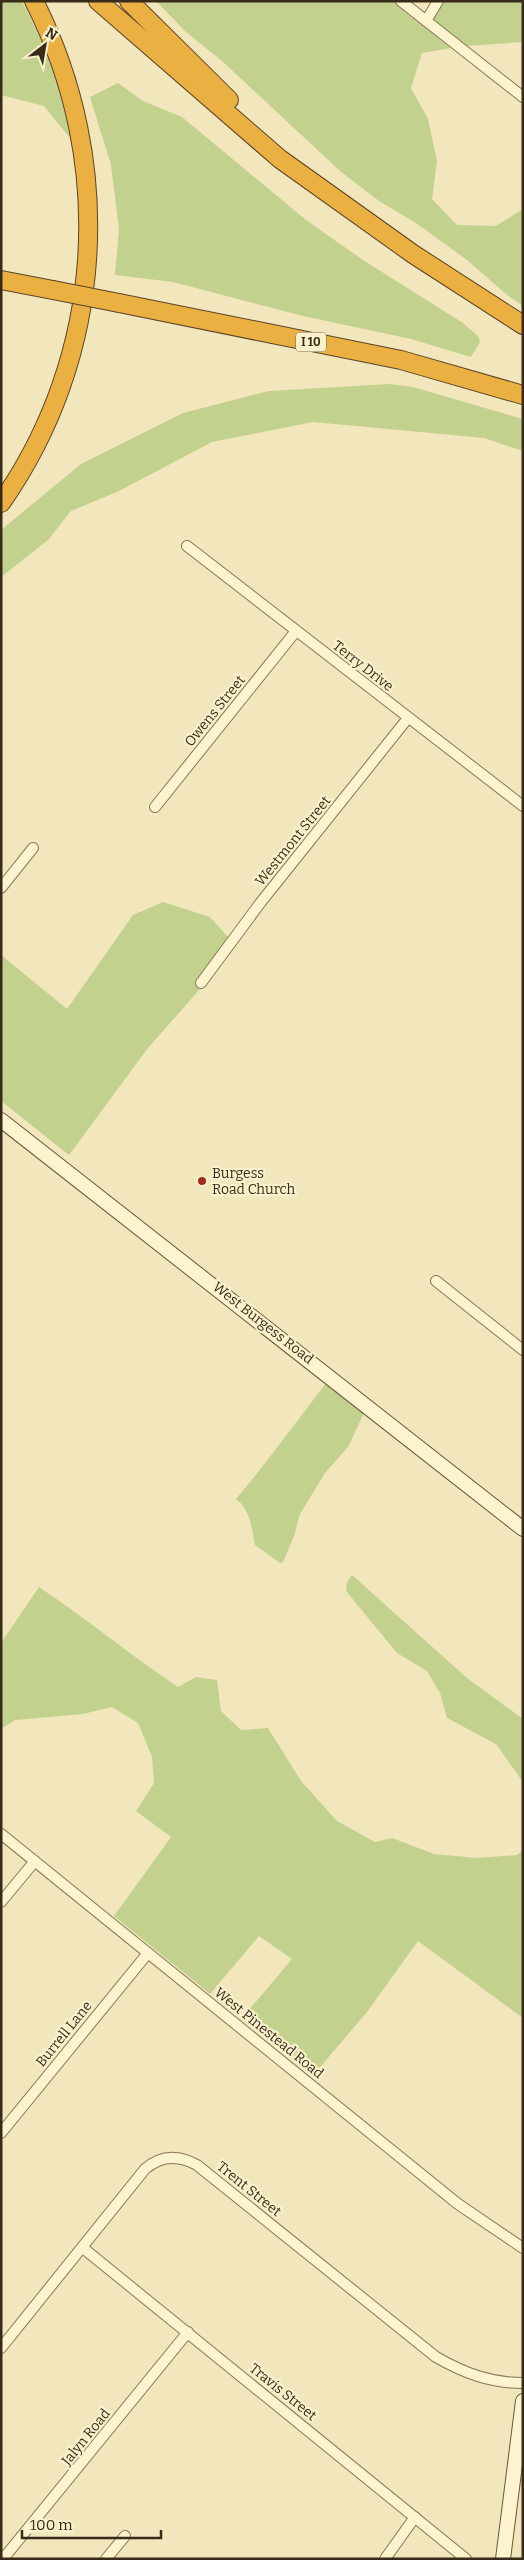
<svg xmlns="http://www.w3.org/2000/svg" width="524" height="2560" font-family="Bitter,serif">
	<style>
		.green { fill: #c3d18f }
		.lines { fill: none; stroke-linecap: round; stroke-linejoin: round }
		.minor-casing { stroke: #8b7654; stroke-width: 12 }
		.secondary-casing { stroke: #6c5637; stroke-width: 16 }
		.motorway-casing { stroke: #584329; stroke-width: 20 }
		.minor { stroke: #fcf3cf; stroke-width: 10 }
		.secondary { stroke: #fcf3cf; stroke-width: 14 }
		.motorway { stroke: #ebb042; stroke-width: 18 }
		.motorway-bridge-casing { stroke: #584329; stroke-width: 20; stroke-linecap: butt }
		.motorway-bridge { stroke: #ebb042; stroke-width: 18 }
		.poi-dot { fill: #a0281e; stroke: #f9f0cc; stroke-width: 2 }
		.labels { text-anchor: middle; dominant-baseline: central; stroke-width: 4.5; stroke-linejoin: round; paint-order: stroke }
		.shield { fill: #f9f0cc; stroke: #73664f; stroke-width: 1 }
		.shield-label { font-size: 12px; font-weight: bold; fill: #392b1a }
		.street-label { font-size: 14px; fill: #392b1a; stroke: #f9f0cc }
		.poi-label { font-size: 14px; fill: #392b1a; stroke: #f9f0cc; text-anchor: start }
	</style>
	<rect width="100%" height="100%" fill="#f2e6bc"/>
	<path class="green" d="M 1,1 L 22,1 L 46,50 L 70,107 L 74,143 L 44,106 L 1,95 Z
		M 156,1 L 393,1 L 451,48 L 422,53 L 411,88 L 428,119 L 437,161 L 432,199 L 457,225 L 496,226 L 523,209 L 523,306 L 507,295 L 467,260 L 416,223 L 379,201 L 340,171 L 222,61 L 186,32 Z
		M 444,1 L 523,1 L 523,42 L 466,46 L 432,19 Z
		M 118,83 L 143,101 L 182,117 L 306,220 L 363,260 L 463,323 L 478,336 L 480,342 L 471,357 L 411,339 L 303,316 L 173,282 L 115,275 L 119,229 L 111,165 L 90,97 Z
		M 389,384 L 413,387 L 523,419 L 523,451 L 484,438 L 313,422 L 212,442 L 119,491 L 71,511 L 48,540 L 1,577 L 1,530 L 81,464 L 183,413 L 269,391 Z
		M 163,902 L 210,917 L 229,938 L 195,984 L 200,989 L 148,1048 L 69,1155 L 1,1101 L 1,955 L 67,1009 L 133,915 Z
		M 326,1383 L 364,1413 L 348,1447 L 325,1473 L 300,1514 L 294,1536 L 283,1562 L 280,1563 L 255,1545 C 252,1529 250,1509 236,1499 C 268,1461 296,1422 326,1383 Z
		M 352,1575 L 467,1678 L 523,1719 L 523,1782 L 496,1744 L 447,1718 L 440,1693 L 427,1671 L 397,1653 L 346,1591 L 347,1582 Z
		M 39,1587 C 86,1618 130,1655 178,1687 L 196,1677 L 217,1680 L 221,1711 L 241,1730 L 268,1728 L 301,1781 L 337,1821 L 375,1842 L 392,1838 L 434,1854 L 477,1858 L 517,1855 L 523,1850 L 523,2018 L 418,1941 L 367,2012 L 315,2073 L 243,2017 L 292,1959 L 259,1936 L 210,1994 L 114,1916 L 171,1837 L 136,1811 L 154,1783 L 152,1757 L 138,1723 L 112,1707 L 83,1714 L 15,1720 L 1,1729 L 1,1643 Z"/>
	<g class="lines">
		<defs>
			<path id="minor" d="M 401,1 L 523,97
				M 426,21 L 438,1
				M 187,546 L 523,806
				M 155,807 L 296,631
				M 1,888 L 33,848
				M 201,983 L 261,902 L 408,718
				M 436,1281 L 523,1350
				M 1,1834 L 458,2204 L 523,2248
				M 1,1902 L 35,1861
				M 1,2133 L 148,1953
				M 83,2248 L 466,2559
				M 1,2348 L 145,2169 C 161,2155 179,2155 197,2165 L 436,2357 C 464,2373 490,2383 523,2383
				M 3,2559 L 188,2332
				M 106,2559 L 125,2536
				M 385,2559 L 415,2517"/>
			<path id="secondary" d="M 1,1120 L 523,1529
				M 503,2559 L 523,2401"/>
			<path id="motorway" d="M 98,1 L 280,159 L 413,254 L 523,325
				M 129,1 L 229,100
				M 1,280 L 53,290
				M 119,303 L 401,360 L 523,395
				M 1,503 C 105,355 116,162 34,1"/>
		</defs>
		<use href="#minor" class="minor-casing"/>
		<use href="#secondary" class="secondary-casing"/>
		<use href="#motorway" class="motorway-casing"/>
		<use href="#minor" class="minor"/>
		<use href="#secondary" class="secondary"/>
		<use href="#motorway" class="motorway"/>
		<defs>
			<path id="motorway-bridge" d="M 53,290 L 119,303"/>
		</defs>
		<use href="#motorway-bridge" class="motorway-bridge-casing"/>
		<use href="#motorway-bridge" class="motorway-bridge"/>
	</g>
	<circle class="poi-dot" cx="202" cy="1181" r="5"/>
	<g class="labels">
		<rect class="shield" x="296" y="332.5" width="30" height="19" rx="4"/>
		<g class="shield-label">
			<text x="311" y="342">I 10</text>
		</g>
		<g class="street-label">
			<text transform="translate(363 666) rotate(38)">Terry Drive</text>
			<text transform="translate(215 711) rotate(-51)">Owens Street</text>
			<text transform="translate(293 841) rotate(-51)">Westmont Street</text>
			<text transform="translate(263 1323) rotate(38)">West Burgess Road</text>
			<text transform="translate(269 2033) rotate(39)">West Pinestead Road</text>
			<text transform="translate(64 2034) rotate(-51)">Burrell Lane</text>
			<text transform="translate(249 2189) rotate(39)">Trent Street</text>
			<text transform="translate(283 2392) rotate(39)">Travis Street</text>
			<text transform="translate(86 2437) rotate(-51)">Jalyn Road</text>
		</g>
		<g class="poi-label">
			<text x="212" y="1173">Burgess<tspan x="212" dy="16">Road Church</tspan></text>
		</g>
	</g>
	<rect width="524" height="2560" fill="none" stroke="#392b1a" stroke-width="5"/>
	<g transform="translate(45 45) rotate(31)" stroke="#f9f0cc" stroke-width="4" paint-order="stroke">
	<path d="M0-4L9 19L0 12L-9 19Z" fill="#392b1a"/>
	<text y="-8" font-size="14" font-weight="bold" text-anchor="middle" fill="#392b1a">N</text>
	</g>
	<path d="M22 2530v8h139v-8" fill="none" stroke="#392b1a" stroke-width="2.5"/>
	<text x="30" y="2530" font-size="15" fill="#392b1a" stroke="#f9f0cc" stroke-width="4" paint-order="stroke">100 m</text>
</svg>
